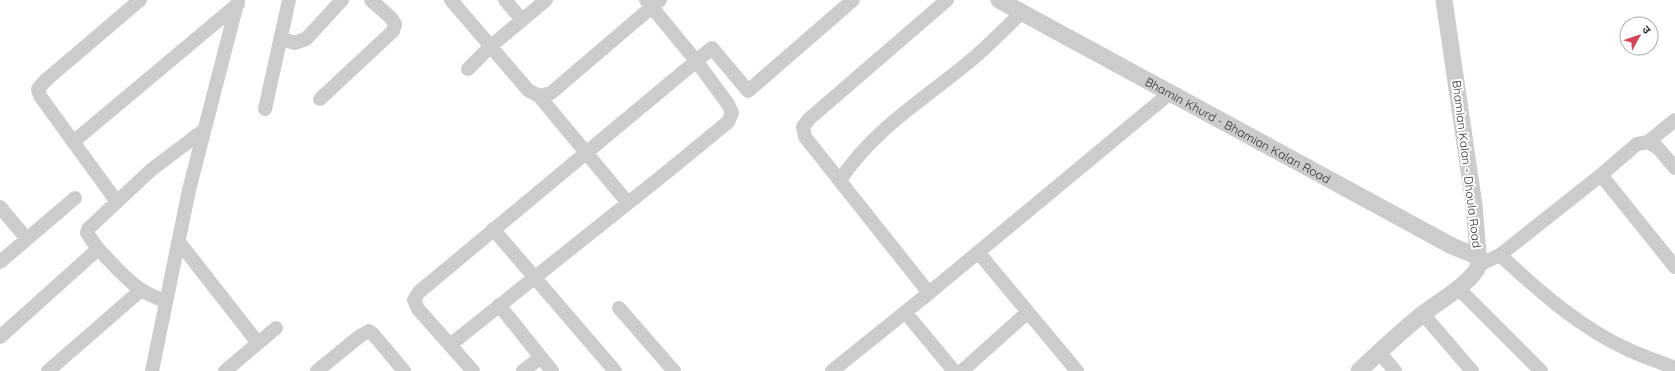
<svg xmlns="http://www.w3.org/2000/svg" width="1675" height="371" font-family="Quicksand,'Noto Sans Devanagari',sans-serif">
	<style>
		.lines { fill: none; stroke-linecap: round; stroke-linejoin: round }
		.minor { stroke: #ccc; stroke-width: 14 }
		.tertiary { stroke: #ccc; stroke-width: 17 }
		.labels { text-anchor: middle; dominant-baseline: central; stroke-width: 4; stroke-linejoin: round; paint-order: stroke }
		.street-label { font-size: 12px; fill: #2f2f2f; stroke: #fff }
	</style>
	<rect width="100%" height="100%" fill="#fff"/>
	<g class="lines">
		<path class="minor" d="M 451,0 L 528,90 L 539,96 L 551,93 L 660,0
			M 505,0 L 522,20
			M 281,38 L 294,43 L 306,39 L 342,0
			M 468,69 L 491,46 L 546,0
			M 539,96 L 628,203
			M 320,99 L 393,31 L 395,24 L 391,18 L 371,0
			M 265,109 L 289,0
			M 73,142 L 238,4
			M 1648,142 L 1675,120
			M 1601,175 L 1675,267
			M 840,180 C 877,125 927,98 976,56 C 992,42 1007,27 1022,12
			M 117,202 L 40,96 L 38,89 L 46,80 L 140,0
			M 0,207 L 27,239
			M 493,229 L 615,371
			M 179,242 L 258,343
			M 98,249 C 121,272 135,292 166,301
			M 978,252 L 1077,371
			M 1500,255 C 1539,291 1580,328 1629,350 C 1644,357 1660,362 1675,368
			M 0,262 L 75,198
			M 1479,265 L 1500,255 L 1601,175 L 1637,144 L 1648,142 L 1658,148 L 1675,168
			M 1458,288 L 1541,371
			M 929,293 L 805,137 L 803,127 L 809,119 L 947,0
			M 499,305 L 552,371
			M 619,308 L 674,371
			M 905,312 L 954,371
			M 1423,314 L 1472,371
			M 0,337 L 98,249 L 87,233 L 88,229 L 151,170 L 204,130
			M 450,345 L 667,172 L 728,122 L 732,113 L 728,104 L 697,62 L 646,0
			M 1379,352 L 1395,371
			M 48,371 L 140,291
			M 152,371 L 189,190 L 238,0
			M 225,371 L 276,328
			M 317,371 L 360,336 L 369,331 L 373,334 L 404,371
			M 473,371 L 418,309 L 414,300 L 419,292 L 712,48 L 748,91 L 853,0
			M 523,371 L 541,357
			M 832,371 L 929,293 L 1170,93
			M 962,371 L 1028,312"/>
		<g class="tertiary">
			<path id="s1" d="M 999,0 L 1452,246 L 1479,257"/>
			<path d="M 1359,371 C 1380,351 1401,331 1424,313 C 1439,301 1472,283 1479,265 L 1474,205 L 1444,0"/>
		</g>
	</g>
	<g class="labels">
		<g class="street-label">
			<text stroke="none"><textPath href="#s1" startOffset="272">Bhamin Khurd - Bhamian Kalan Road</textPath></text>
			<text transform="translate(1467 164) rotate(83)">Bhamian Kalan - Dhoula Road</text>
		</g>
	</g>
	<g transform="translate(1639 36) rotate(50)"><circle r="19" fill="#ffffff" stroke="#acacac"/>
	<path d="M0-3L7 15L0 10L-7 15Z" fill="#d24558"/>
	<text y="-6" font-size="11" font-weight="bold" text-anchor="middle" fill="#2f2f2f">उ</text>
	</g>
</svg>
